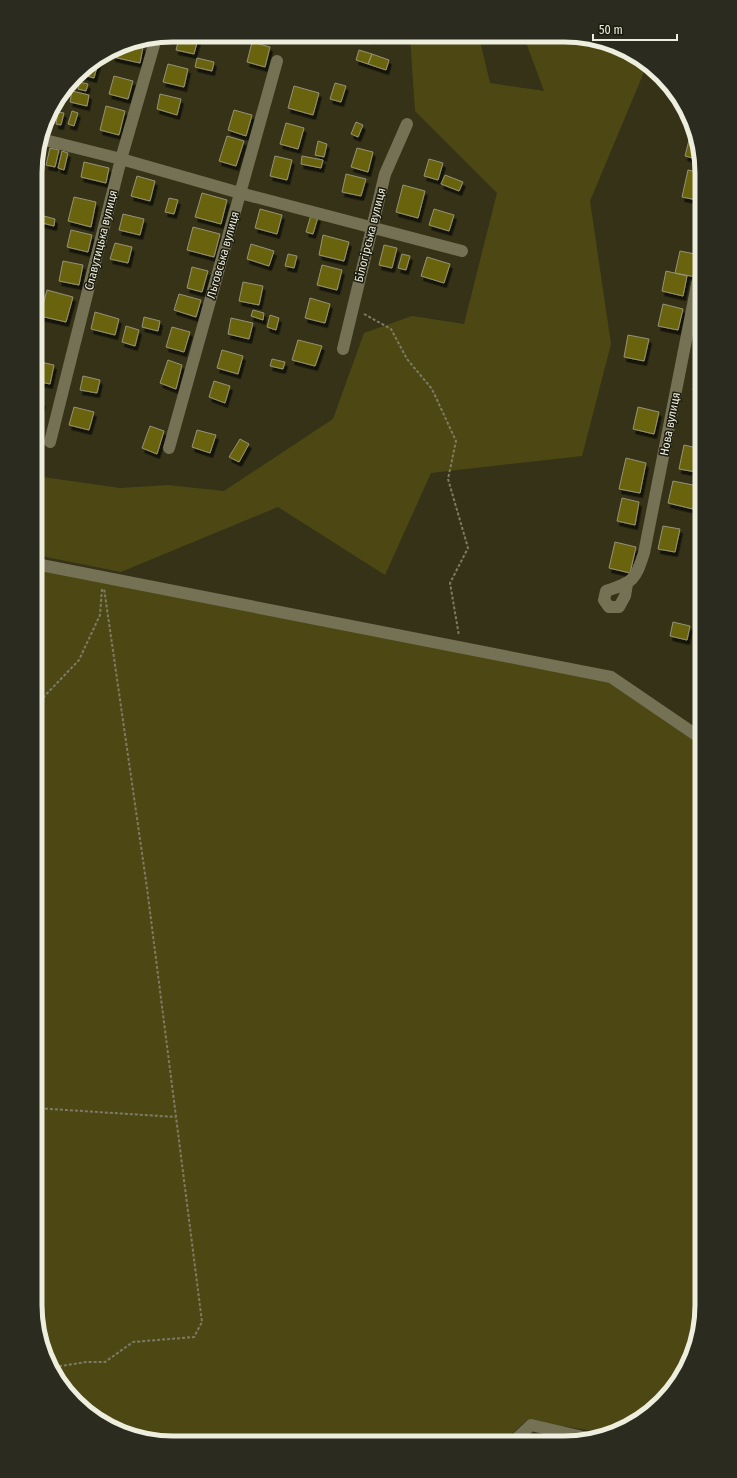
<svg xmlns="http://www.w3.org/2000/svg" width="737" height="1478" font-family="'Fira Sans Condensed',sans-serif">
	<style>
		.green { fill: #4d4813 }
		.building { fill: #6b630c; stroke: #959375; filter: url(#shadow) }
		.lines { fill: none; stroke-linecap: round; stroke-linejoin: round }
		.path { stroke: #7d7b65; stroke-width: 2; stroke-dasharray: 3 2; stroke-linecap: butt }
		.minor { stroke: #747155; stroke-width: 12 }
		.labels { text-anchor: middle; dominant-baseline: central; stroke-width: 3; stroke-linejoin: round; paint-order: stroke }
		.street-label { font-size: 12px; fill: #eeeede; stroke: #1b1a0e }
		.rim { fill: none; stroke: #eeeede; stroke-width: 5 }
	</style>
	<defs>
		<filter id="shadow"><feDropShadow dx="2.5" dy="4.5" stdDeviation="0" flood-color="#0009"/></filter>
	</defs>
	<rect width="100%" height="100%" fill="#353218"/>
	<path class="green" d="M 410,36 L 479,37 L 490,83 L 544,91 L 524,37 L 591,38 L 647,65 L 590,201 L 611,344 L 582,456 L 431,473 L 385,575 L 278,507 L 121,572 L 36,555 L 36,476 L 120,488 L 168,485 L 224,491 L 333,419 L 364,333 L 412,316 L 464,324 L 497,193 L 415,111 Z
		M 36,569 L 609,682 L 702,744 L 702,1315 L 692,1358 L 673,1389 L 641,1420 L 611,1434 L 527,1420 L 502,1443 L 154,1442 L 120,1432 L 82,1409 L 42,1349 L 35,1305 Z
		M 544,1435 L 575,1441 L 564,1443 L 536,1443 Z"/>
	<path class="building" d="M 180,35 L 199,35 L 194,54 L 176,50 Z
		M 361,36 L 373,36 L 372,40 Z
		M 252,42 L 270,47 L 265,67 L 247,62 Z
		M 128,44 L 143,47 L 140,63 L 113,57 L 115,49 L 120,45 Z
		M 359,50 L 372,54 L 368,64 L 356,60 Z
		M 372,54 L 389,60 L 386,70 L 368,64 Z
		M 197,58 L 214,62 L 212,71 L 195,67 Z
		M 94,62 L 98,63 L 94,78 L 83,75 L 85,67 Z
		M 168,64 L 188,69 L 184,87 L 163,82 Z
		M 114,76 L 133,81 L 128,99 L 109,94 Z
		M 79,82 L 88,84 L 86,91 L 78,89 Z
		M 335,83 L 346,86 L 341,102 L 330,99 Z
		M 294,86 L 319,93 L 313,115 L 288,108 Z
		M 72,91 L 89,95 L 87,106 L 70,102 Z
		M 160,94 L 181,99 L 177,115 L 157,109 Z
		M 106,106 L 125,111 L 119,135 L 100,130 Z
		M 234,110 L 252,115 L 246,136 L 228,130 Z
		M 72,111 L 78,113 L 74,126 L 68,124 Z
		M 58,112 L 64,113 L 61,125 L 56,124 Z
		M 356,122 L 363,125 L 358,137 L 351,134 Z
		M 286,123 L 304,128 L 298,149 L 280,144 Z
		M 227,136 L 244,141 L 236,166 L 219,161 Z
		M 689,140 L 697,141 L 700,160 L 685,156 Z
		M 318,141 L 327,144 L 324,157 L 315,155 Z
		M 50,148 L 59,150 L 55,167 L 46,165 Z
		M 357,148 L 373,152 L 368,172 L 351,167 Z
		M 62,151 L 68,153 L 64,170 L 58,168 Z
		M 275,156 L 292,160 L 287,180 L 270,176 Z
		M 302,156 L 323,160 L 321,168 L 301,164 Z
		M 429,159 L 443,163 L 438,180 L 424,176 Z
		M 84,162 L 109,168 L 106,183 L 81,177 Z
		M 688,170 L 702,173 L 702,201 L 682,197 Z
		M 346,174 L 366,179 L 361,196 L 342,192 Z
		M 445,175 L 463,182 L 459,191 L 441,184 Z
		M 137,176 L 155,181 L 150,201 L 131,196 Z
		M 403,185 L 425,191 L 418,218 L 396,212 Z
		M 202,193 L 227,200 L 221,224 L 195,217 Z
		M 74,197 L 96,202 L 91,227 L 68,221 Z
		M 169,198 L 178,200 L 174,214 L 165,212 Z
		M 260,209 L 282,215 L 277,234 L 255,228 Z
		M 434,209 L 454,215 L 449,231 L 429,225 Z
		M 123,214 L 144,219 L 140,235 L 119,230 Z
		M 40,215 L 55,219 L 54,226 L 38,222 Z
		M 311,215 L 318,217 L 313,234 L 306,232 Z
		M 193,227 L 220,234 L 214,257 L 187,250 Z
		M 71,230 L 92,235 L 88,252 L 67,247 Z
		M 323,235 L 349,242 L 344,261 L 319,255 Z
		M 115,243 L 132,247 L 128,263 L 110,259 Z
		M 251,244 L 274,251 L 269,266 L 247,259 Z
		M 384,245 L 397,248 L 392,268 L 379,265 Z
		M 680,251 L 700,255 L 696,277 L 675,273 Z
		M 288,254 L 297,256 L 294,268 L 285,266 Z
		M 402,254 L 410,256 L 406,270 L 398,268 Z
		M 427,257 L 450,264 L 444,283 L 421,276 Z
		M 63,261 L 83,265 L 79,285 L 59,281 Z
		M 322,265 L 342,270 L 337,290 L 317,285 Z
		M 192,267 L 208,271 L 202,292 L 187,288 Z
		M 666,271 L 687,276 L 683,296 L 662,291 Z
		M 243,282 L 263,286 L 259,305 L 239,301 Z
		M 36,284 L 42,286 L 41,293 L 36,292 Z
		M 47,290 L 73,297 L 66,322 L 40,316 Z
		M 179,294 L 201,300 L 196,317 L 174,310 Z
		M 310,298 L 330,304 L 325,323 L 305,318 Z
		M 663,304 L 683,309 L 678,330 L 658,326 Z
		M 253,310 L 264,313 L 263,320 L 251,316 Z
		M 95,312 L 119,319 L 115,335 L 91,329 Z
		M 270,315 L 279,318 L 276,330 L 267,327 Z
		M 144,317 L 160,321 L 158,331 L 142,327 Z
		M 231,318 L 253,323 L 249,339 L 228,334 Z
		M 126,326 L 139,330 L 135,346 L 122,342 Z
		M 172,327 L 190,332 L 184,352 L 166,347 Z
		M 628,335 L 649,339 L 644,361 L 624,357 Z
		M 298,340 L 322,346 L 315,366 L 292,360 Z
		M 222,350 L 243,356 L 238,374 L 217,368 Z
		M 272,359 L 285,362 L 283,369 L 270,366 Z
		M 168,360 L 182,365 L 176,389 L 160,383 Z
		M 36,361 L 54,365 L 50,384 L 36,381 Z
		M 698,365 L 702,366 L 702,392 L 693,390 Z
		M 83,376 L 100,380 L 97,393 L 80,390 Z
		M 214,381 L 230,386 L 225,403 L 209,397 Z
		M 36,400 L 43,402 L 36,423 Z
		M 74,407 L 94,412 L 89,430 L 69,425 Z
		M 638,407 L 659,412 L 654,434 L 633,429 Z
		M 150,426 L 164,431 L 157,454 L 142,448 Z
		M 197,430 L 216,435 L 210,453 L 192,447 Z
		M 240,439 L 249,444 L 239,462 L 229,457 Z
		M 684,445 L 702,449 L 702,473 L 679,469 Z
		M 626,458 L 646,463 L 640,493 L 619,489 Z
		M 673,481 L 698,486 L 693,509 L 668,503 Z
		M 622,498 L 639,502 L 635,525 L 617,521 Z
		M 663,526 L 680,529 L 675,552 L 658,549 Z
		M 615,542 L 636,547 L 630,573 L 609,568 Z
		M 673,622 L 690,626 L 687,640 L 670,636 Z"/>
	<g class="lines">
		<path class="path" d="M 364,314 L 391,329 L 407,359 L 432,389 L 456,441 L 448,479 L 468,548 L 450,583 L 459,636
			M 36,705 L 79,660 L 100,615 L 102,589
			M 35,1108 L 176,1117
			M 54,1367 L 86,1362 L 105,1362 L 133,1342 L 194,1337 L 202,1322 L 147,888 L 104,588"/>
		<path class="minor" d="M 41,139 L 121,159 L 240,193 L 462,251
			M 343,349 L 385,174 L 407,124
			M 50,442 L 121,159 L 156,38
			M 169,448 L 277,61
			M 36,564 L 611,677 L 702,739
			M 627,584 L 625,596 L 619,607 L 609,607 L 604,600 L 606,591 C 633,582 635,581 644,553 L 702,259
			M 512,1443 L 531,1425 L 592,1439"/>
	</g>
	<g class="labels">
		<g class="street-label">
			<text transform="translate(370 235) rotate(-76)">Білогірська вулиця</text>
			<text transform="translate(101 240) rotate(-76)">Славутицька вулиця</text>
			<text transform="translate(223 255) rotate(-74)">Льговська вулиця</text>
			<text transform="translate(670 424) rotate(-79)">Нова вулиця</text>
		</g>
	</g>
	<path d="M0 0H737V1478H0ZM173 42H564A131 131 0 0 1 695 173V1305A131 131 0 0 1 564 1436H173A131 131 0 0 1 42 1305V173A131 131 0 0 1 173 42Z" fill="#2c2b1f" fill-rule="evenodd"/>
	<path class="rim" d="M173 42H564A131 131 0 0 1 695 173V1305A131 131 0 0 1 564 1436H173A131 131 0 0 1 42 1305V173A131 131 0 0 1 173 42Z"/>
	<path d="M593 34v6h84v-6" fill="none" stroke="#eeeede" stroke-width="2"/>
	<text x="599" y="34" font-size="12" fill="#eeeede" stroke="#1b1a0e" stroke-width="3" paint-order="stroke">50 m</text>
</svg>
